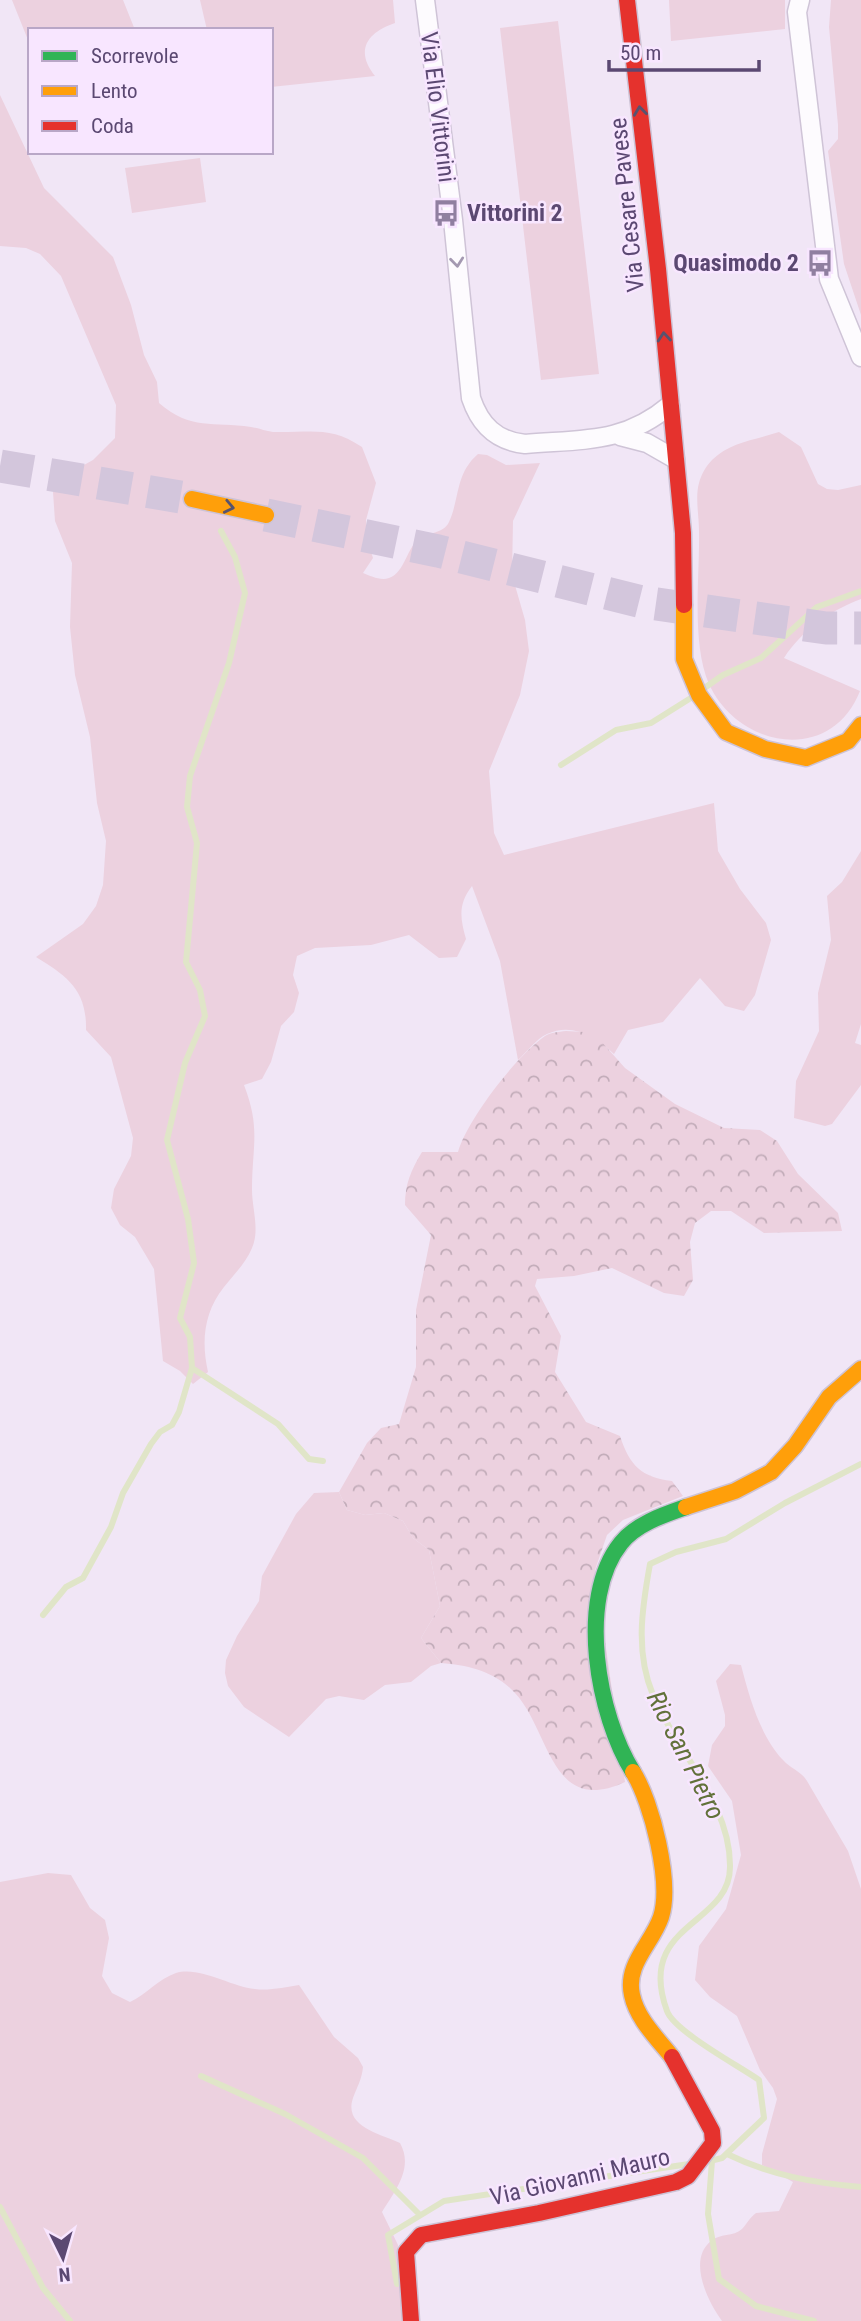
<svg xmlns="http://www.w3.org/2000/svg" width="861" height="2321" font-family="'Roboto Condensed',sans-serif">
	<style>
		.green { fill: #ecd1df }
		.forest { fill: url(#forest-crowns) }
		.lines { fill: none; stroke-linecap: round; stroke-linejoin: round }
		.stream { stroke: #e0e5c8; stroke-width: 6 }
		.highway-tunnel { stroke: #d3c6dc; stroke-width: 33; stroke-dasharray: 33 17; stroke-linecap: butt }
		.street-casing { stroke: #cfc4d7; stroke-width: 21 }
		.fast-casing { stroke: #cdc3d6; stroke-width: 19 }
		.slow-casing { stroke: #cdc3d6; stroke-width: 19 }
		.jam-casing { stroke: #cdc3d6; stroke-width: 19 }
		.street { stroke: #fdfbfe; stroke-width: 18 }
		.fast { stroke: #30b455; stroke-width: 16 }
		.slow { stroke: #ff9f0a; stroke-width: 16 }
		.jam { stroke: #e5322d; stroke-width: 16 }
		.oneway { stroke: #57536f }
		.oneway2 { stroke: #a499b1 }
		.labels { text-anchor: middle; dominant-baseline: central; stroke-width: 5; stroke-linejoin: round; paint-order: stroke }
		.street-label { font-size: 24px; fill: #5b4872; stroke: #f8e6ff }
		.poi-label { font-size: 24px; font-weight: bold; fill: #5b4872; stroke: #f8e6ff; text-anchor: start }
		.water-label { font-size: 26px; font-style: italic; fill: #62713a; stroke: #f8e6ff }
	</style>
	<defs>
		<pattern id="forest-crowns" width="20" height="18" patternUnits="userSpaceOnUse" patternTransform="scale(1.75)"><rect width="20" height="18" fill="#ecd1df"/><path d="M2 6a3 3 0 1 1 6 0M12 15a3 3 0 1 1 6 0" fill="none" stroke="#c2acb9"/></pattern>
	</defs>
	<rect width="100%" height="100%" fill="#f1e6f6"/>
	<path class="green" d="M 12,0 L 123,0 L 135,30 L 30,30 L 30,45 Z
		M 200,0 L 393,0 L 395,23 C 368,32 354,50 375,76 L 271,87 L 271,30 L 207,30 Z
		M 669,0 L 785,0 L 785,29 L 671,41 Z
		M 831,0 L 861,0 L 861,315 L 844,264 L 828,151 L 838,139 L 838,125 L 829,27 Z
		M 558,21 L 599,374 L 541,380 L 500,28 Z
		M 0,95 L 44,188 L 113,257 L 131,305 L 144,355 L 157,382 L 159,403 C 191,431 213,421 251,427 C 259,428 265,431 273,432 C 309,433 330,425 362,447 L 376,483 L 366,520 L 367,539 L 373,558 L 363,573 C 371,576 380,581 389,578 C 406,572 406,546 422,537 C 431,532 444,533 449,522 C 460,498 455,474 478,454 L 487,455 L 506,465 L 540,463 L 513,521 L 512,575 L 525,620 L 529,651 L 520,695 L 489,771 L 494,833 L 504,855 L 714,803 L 718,851 L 740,889 L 766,923 L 771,940 L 755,995 L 744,1011 L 725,1006 L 700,978 L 663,1022 L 628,1030 L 614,1054 C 597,1037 572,1022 547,1034 C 537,1038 526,1053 518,1060 L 500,961 L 472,886 C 458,904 460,918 466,939 L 457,957 L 439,958 L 409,935 L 371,945 L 315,948 L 297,956 L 293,975 L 299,993 L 294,1012 L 281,1026 L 271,1062 L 262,1079 L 244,1085 C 261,1129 252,1146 252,1190 C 252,1208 260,1230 252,1248 C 246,1263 234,1274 224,1287 C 204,1312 201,1341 208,1372 L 193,1384 L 180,1371 L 163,1361 L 154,1269 L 135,1237 L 120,1225 L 111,1208 L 114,1189 L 131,1156 L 133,1138 L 111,1057 L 86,1030 C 87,990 67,976 36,957 L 83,924 L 96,906 L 103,885 L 106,841 L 97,803 L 90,737 L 75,675 L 70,627 L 72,563 L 55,521 L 53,492 L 64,476 L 93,460 L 115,438 L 116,405 L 61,276 L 40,254 L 26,248 L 0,246 Z
		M 200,158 L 206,202 L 132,213 L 125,168 Z
		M 779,432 L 801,447 L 818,484 L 827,489 L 838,490 L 861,485 L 861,599 C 830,611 802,630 784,658 L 860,691 C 831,765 738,748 709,684 C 691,643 700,575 699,531 C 699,516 695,497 699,483 C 701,475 706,466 712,460 C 730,442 755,440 779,432 Z
		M 861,851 L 861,1024 L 855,1043 L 861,1045 L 861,1085 L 832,1124 L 825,1126 L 794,1118 L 796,1081 L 819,1031 L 818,993 L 831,940 L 827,896 L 842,882 Z
		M 339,1492 L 347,1510 L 365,1515 L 384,1513 L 403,1521 L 413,1538 L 429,1550 L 440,1606 L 421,1638 L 441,1663 L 431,1666 L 411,1682 L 385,1685 L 364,1700 L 339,1696 L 326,1699 L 289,1737 L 244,1707 L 228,1686 L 225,1673 L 226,1660 L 237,1636 L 259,1601 L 262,1576 L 296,1514 L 314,1493 Z
		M 730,1664 L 741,1665 C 749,1696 760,1736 783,1760 C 791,1769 801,1771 807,1781 L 848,1851 L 861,1889 L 861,2321 L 722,2321 C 708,2302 687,2260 711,2241 C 720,2233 733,2237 742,2229 C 747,2224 749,2218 756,2213 L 779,2211 L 793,2182 L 762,2165 L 762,2154 L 777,2099 L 773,2088 L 760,2070 L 737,2016 L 710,1997 L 695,1980 L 699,1946 L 726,1909 L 741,1855 L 732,1801 L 708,1766 L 712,1745 L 725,1726 L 725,1715 L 716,1681 Z
		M 48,1873 L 71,1875 L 90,1908 L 105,1920 L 109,1938 L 102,1976 L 112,1993 L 130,2002 C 147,1994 158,1979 176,1973 C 200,1966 231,1987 255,1989 C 269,1991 285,1987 299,1985 L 334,2037 L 358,2058 L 363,2067 C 362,2079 357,2087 353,2098 C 343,2127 381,2134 400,2143 C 414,2168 395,2191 382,2212 L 398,2245 L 406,2321 L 0,2321 L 0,1882 Z"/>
	<path class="forest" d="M 566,1031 L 584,1032 L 600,1040 L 625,1068 L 675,1104 L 724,1128 L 760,1130 L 777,1141 L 798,1174 L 838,1213 L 842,1231 L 764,1233 L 731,1211 L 711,1211 L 695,1223 L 690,1242 L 693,1280 L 684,1296 L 664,1293 L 612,1268 L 574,1276 L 537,1279 L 535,1286 L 561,1336 L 555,1372 L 586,1422 L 620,1436 C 630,1466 641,1477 672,1481 L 683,1496 L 623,1520 L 607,1535 L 595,1570 L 625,1782 C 547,1818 551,1724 510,1688 C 490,1670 466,1665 441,1663 L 421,1638 L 440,1606 L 429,1550 L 413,1538 L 403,1521 L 384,1513 L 365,1515 L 347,1510 L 339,1492 L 367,1443 L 381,1428 L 399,1424 L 416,1367 L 416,1310 L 431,1235 L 405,1205 C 405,1184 411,1170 422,1152 L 458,1152 C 467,1120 517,1055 545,1036 C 551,1032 559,1032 566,1031 Z"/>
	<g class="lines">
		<path class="stream" d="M 703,689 L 723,675 L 761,658 L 817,607 L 861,591
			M 561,765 L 616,730 L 651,723 L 694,696
			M 192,1368 L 278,1424 L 309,1459 L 323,1461
			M 43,1615 L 66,1587 L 83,1578 L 111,1527 L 123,1493 L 151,1444 L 160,1432 L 172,1425 L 179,1412 L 192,1368 L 190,1337 L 180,1318 L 194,1263 L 188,1219 L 167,1140 L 185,1063 L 205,1016 L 200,990 L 186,962 L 197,843 L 187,807 L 190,776 L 229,663 L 245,593 L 235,557 L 221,531
			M 201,2076 L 285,2114 L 363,2158 L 418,2213
			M 727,2154 C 770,2175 813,2183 861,2187
			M 710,2161 L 722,2158 L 764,2118 L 759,2080 C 739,2066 674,2031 667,2011 C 635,1923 730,1926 730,1867 C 731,1803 676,1751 653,1695 C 635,1652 642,1608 650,1564 L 676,1552 L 726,1539 L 785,1503 L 861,1464
			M 712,2161 L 708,2214 L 719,2279 L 756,2306 L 814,2321
			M 0,2207 L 43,2288 L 70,2321
			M 397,2284 L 388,2235 L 444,2201 L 689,2164"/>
		<path class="highway-tunnel" d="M 0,466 L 192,499
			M 266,515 L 438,551 L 642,602 L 826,628 L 861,628"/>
		<defs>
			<path id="street" d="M 425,0 L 453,220 L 471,398 C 480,425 496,441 525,444 C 582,439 624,444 670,405
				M 800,0 L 797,12 L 829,279 L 861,357
				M 620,436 L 647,443 L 675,459"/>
			<path id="fast" d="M 633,1772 C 598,1716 576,1599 621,1543 C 636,1524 663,1515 686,1507"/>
			<path id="slow" d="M 192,499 L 266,515
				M 684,605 L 684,659 L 699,695 L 726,732 L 765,749 L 806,758 L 848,741 L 861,725
				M 686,1507 L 735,1491 L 771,1472 L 795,1446 L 829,1397 L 861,1369
				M 633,1772 C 652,1802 672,1883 661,1917 C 652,1944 625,1964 632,1995 C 637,2019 657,2038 672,2057"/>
			<path id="jam" d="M 627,0 L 658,269 L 683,533 L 684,605
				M 411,2321 L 406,2252 L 421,2235 L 539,2213 L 676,2182 L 688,2176 L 713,2143 L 712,2131 L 672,2057"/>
		</defs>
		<use href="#street" class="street-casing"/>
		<use href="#fast" class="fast-casing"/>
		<use href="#slow" class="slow-casing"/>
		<use href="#jam" class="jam-casing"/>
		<use href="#street" class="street"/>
		<use href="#fast" class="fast"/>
		<use href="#slow" class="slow"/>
		<use href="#jam" class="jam"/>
	</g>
	<defs><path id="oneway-chevron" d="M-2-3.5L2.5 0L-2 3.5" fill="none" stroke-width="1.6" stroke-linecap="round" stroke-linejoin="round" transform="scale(1.75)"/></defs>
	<g class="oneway">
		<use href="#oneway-chevron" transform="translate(640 111) rotate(-97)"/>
		<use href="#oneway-chevron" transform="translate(664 337) rotate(-95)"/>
		<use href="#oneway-chevron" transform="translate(229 507) rotate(12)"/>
	</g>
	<use class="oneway2" href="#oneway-chevron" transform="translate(457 262) rotate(84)"/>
	<defs>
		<symbol id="bus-bare" viewBox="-9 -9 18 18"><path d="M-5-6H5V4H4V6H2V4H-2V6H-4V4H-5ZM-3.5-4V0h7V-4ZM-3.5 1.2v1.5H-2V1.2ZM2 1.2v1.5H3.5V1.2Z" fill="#907fa0" stroke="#f8e6ff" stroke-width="2.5" paint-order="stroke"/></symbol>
	</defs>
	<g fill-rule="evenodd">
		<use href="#bus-bare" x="427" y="194" width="38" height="38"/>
		<use href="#bus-bare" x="801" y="244" width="38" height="38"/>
	</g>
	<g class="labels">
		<g class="street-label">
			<text transform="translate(438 107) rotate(83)">Via Elio Vittorini</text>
			<text transform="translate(627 205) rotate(-96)">Via Cesare Pavese</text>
			<text transform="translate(580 2177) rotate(-13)">Via Giovanni Mauro</text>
		</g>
		<g class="poi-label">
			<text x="467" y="213">Vittorini 2</text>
			<text x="799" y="263" text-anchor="end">Quasimodo 2</text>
		</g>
		<g class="water-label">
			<text transform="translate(686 1755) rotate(63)">Rio San Pietro</text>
		</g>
	</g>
	<rect x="28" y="28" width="245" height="126" fill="#f8e6ff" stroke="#b9a7c7" stroke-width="2"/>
	<rect x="42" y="51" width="35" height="10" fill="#30b455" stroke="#b9a7c7" stroke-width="2"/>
	<text x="91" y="63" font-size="21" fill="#5b4872">Scorrevole</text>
	<rect x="42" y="86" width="35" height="10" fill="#ff9f0a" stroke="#b9a7c7" stroke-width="2"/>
	<text x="91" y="98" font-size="21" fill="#5b4872">Lento</text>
	<rect x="42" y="121" width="35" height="10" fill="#e5322d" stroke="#b9a7c7" stroke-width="2"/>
	<text x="91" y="133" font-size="21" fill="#5b4872">Coda</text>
	<g transform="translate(63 2258) rotate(175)" stroke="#f8e6ff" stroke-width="5" paint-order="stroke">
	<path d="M0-5L12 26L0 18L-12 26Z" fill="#5b4872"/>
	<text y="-10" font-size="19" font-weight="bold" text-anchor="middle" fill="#5b4872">N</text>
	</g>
	<path d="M609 60v10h150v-10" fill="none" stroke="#5b4872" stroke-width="3.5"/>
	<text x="620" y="60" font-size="21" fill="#5b4872" stroke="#f8e6ff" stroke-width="5" paint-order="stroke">50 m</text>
</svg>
